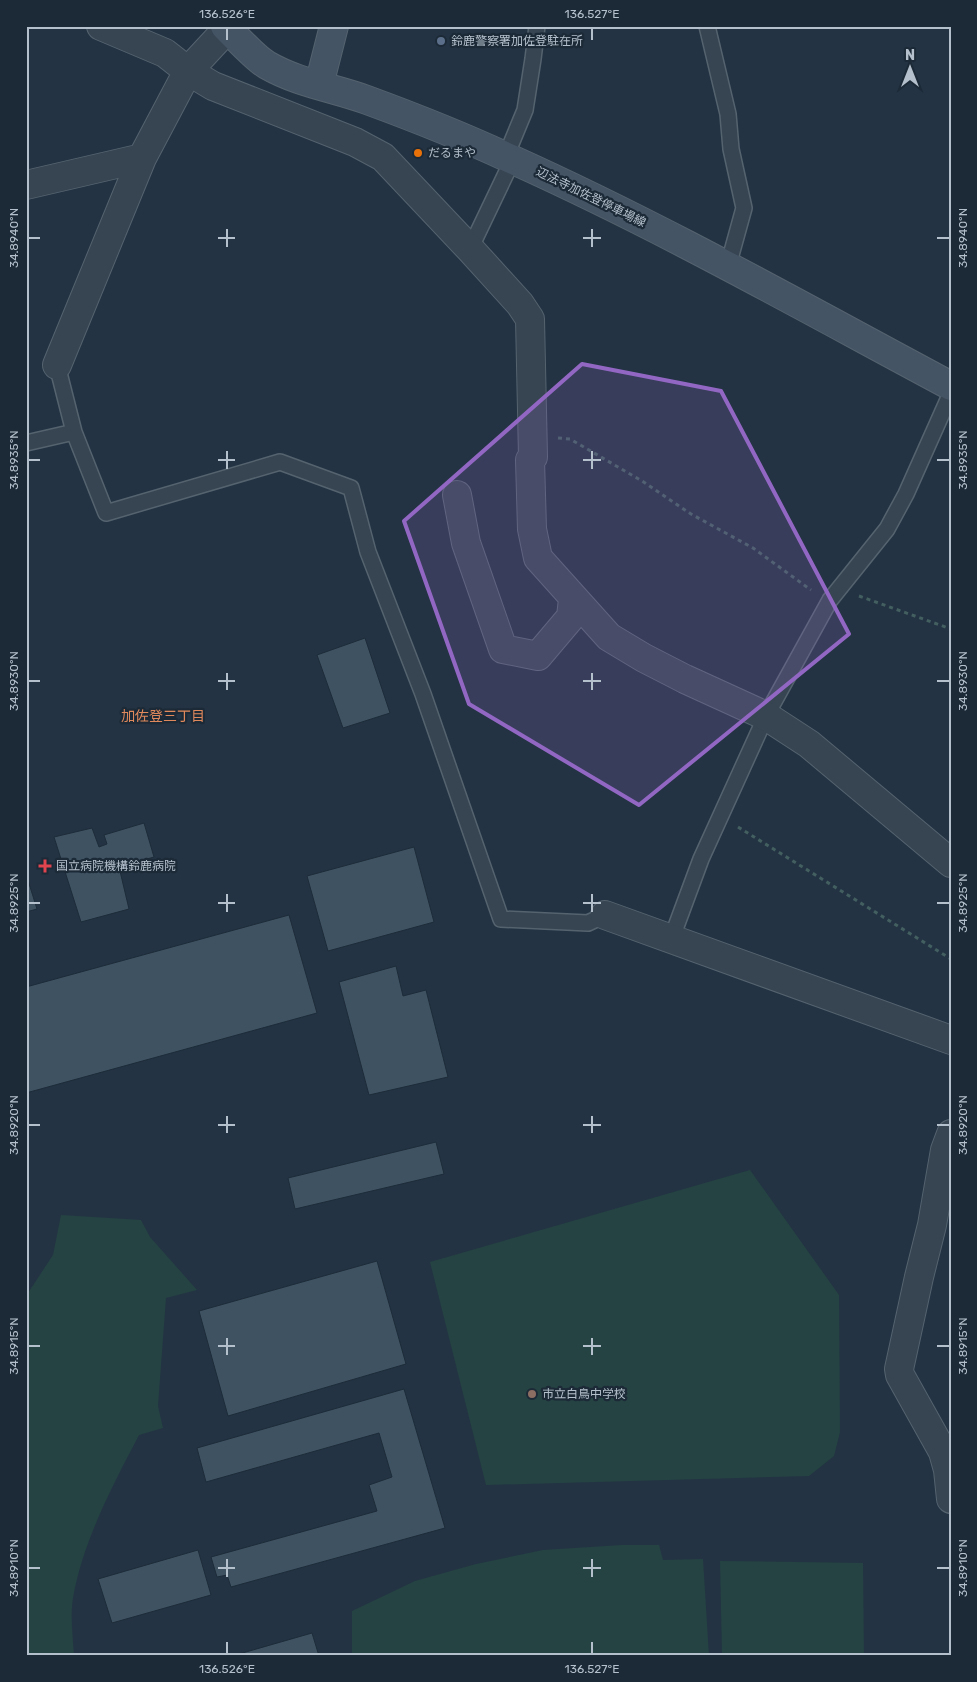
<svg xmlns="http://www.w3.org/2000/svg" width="977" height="1682" font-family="Rubik,'Noto Sans JP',sans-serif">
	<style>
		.green { fill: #254343 }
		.building { fill: #3e5262; stroke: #1e2c39 }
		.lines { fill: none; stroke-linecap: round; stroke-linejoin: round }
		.lane-casing { stroke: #55636f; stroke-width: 18 }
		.street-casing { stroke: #55636f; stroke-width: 30 }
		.secondary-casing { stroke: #55636f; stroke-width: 30 }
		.path { stroke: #435f60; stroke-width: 3; stroke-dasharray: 4 4; stroke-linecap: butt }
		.lane { stroke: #374552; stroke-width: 15 }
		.street { stroke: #374552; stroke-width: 28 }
		.secondary { stroke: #455465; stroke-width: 28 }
		.marked { fill: #9267c4; fill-opacity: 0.2; stroke: #9267c4; stroke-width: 4; stroke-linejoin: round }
		.ticks { fill: none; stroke: #b4c0cc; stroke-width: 2 }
		.service-dot { fill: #5c6f8a; stroke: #1c2a37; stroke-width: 2 }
		.food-dot { fill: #e8710a; stroke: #1c2a37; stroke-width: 2 }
		.health-dot { fill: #e0444e; stroke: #1c2a37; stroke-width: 2 }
		.education-dot { fill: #8d6e63; stroke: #1c2a37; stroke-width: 2 }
		.labels { text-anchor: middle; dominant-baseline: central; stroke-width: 4.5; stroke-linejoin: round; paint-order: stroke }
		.poi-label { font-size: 12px; fill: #b4c0cc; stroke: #1c2a37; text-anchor: start }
		.street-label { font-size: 12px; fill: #b4c0cc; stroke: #1c2a37 }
		.neighbourhood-label { font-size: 14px; fill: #e0895c; stroke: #1c2a37 }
		.neatline { fill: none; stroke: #b4c0cc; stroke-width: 2 }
		.ticks-label { font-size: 12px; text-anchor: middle; fill: #b4c0cc }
	</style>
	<rect width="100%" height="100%" fill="#233343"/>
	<path class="green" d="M 750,1170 L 839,1295 L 840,1432 L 834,1456 L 809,1476 L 486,1485 L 430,1262 Z
		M 61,1215 L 141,1220 L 150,1237 L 197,1290 L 166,1298 L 158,1406 L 163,1428 L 139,1435 C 112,1487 83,1541 73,1598 C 70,1614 73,1639 74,1656 L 26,1656 L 26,1296 L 53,1255 Z
		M 622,1545 L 659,1545 L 663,1560 L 703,1559 L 709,1656 L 352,1656 L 352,1611 L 415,1581 L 476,1564 L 543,1550 Z
		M 720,1561 L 863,1563 L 864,1656 L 722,1656 Z"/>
	<path class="building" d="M 365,638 L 390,713 L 343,728 L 317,655 Z
		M 144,823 L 154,857 L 119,867 L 129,909 L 81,922 L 54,837 L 92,828 L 99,847 L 107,844 L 104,835 Z
		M 414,847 L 434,922 L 328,951 L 307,876 Z
		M 26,874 L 37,909 L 26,912 Z
		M 289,915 L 317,1013 L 26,1093 L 26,987 Z
		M 396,966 L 403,996 L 426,990 L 448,1077 L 369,1095 L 339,982 Z
		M 436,1142 L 444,1174 L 295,1209 L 288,1178 Z
		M 377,1261 L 406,1364 L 228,1416 L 199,1311 Z
		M 404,1389 L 445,1528 L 231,1587 L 227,1575 L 217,1577 L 211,1557 L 377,1511 L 369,1485 L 392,1477 L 379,1433 L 206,1482 L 197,1448 Z
		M 198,1550 L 211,1595 L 112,1623 L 98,1579 Z
		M 312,1633 L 319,1656 L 232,1656 Z"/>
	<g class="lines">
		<defs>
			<path id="lane" d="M 707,26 L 728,114 L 731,149 L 744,208 L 728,266
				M 506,156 L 525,110 L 533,59 L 537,26
				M 470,249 L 513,159
				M 57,365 L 74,432 L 106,513 L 280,462 L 351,488 L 368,552 L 423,694 L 501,919 L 588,923 L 605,915
				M 26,443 L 74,432
				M 671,940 L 701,859 L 766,716 L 830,600 L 887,529 L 906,494 L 951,393"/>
			<path id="street" d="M 101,26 L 165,53 L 188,71 L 213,86 L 355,142 L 383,157 L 470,249 L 520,304 L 530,319 L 533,457 L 530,460 L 532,529 L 538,558 L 609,637 L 644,658 L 685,679 L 766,716 L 809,744 L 951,863
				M 26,185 L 142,158
				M 57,365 L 142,158 L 188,71 L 227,29
				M 457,495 L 466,543 L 503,649 L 538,656 L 571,617 L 573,599
				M 605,915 L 951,1040
				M 951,1134 L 945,1150 L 932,1225 L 919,1277 L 899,1369 L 900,1375 L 943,1452 L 948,1470 L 951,1499"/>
			<path id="secondary" d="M 225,26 C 235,36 256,59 267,65 C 298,83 334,88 367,100 C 416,118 464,137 511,159 C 662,227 805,308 951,386
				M 319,85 L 334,26"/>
		</defs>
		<use href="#lane" class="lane-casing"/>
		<use href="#street" class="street-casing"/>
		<use href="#secondary" class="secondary-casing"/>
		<path class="path" d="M 558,438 L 570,439 L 642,481 L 691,514 L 753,548 L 811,590
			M 859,596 L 951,629
			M 738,827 L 951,959"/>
		<use href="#lane" class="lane"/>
		<use href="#street" class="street"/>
		<use href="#secondary" class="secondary"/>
	</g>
	<path class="marked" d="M 582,364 L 721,391 L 849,634 L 639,805 L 469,704 L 404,521 Z"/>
	<path class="ticks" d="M 227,28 L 227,40M 592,28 L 592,40M 227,229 L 227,247M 592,229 L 592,247M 28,238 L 40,238M 218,238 L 235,238M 583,238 L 601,238M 937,238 L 950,238M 227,451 L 227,469M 592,451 L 592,469M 28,460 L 40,460M 218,460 L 235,460M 583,460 L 601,460M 937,460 L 950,460M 227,673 L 227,690M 592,673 L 592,690M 28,681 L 40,681M 218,681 L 235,681M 583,681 L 601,681M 937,681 L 950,681M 227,894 L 227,912M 592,894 L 592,912M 28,903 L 40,903M 218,903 L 235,903M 583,903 L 601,903M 937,903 L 950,903M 227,1116 L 227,1133M 592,1116 L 592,1133M 28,1125 L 40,1125M 218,1125 L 235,1125M 583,1125 L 601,1125M 937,1125 L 950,1125M 227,1338 L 227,1355M 592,1338 L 592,1355M 28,1346 L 40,1346M 218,1346 L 235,1346M 583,1346 L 601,1346M 937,1346 L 950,1346M 227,1559 L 227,1577M 592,1559 L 592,1577M 28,1568 L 40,1568M 218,1568 L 235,1568M 583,1568 L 601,1568M 937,1568 L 950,1568M 227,1642 L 227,1654M 592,1642 L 592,1654"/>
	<circle class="service-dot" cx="441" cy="41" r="5"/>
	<circle class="food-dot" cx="418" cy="153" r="5"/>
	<path class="health-dot" d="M42.5 858.5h5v5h5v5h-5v5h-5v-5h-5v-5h5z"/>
	<circle class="education-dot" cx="532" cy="1394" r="5"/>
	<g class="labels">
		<g class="poi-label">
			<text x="451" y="41">鈴鹿警察署加佐登駐在所</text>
			<text x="428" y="153">だるまや</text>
			<text x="56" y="866">国立病院機構鈴鹿病院</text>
			<text x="542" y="1394">市立白鳥中学校</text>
		</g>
		<g class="street-label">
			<text transform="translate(591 197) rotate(26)">辺法寺加佐登停車場線</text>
		</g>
		<g class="neighbourhood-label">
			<text x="163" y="716">加佐登三丁目</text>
		</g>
	</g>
	<rect width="977" height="1682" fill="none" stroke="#1c2a37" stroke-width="55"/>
	<g transform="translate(910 68)" stroke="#1c2a37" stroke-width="4" paint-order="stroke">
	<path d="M0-4L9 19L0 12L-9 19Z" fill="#b4c0cc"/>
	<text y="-8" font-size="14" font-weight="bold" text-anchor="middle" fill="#b4c0cc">N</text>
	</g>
	<rect x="28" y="28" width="922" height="1626" class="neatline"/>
	<g class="ticks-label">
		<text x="227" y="18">136.526°E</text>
		<text x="592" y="18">136.527°E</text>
		<text transform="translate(14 238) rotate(-90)" y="4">34.8940°N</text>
		<text transform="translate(963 238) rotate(-90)" y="4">34.8940°N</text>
		<text transform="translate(14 460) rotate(-90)" y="4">34.8935°N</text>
		<text transform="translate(963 460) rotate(-90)" y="4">34.8935°N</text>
		<text transform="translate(14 681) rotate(-90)" y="4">34.8930°N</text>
		<text transform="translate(963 681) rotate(-90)" y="4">34.8930°N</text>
		<text transform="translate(14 903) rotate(-90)" y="4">34.8925°N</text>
		<text transform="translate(963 903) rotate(-90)" y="4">34.8925°N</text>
		<text transform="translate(14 1125) rotate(-90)" y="4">34.8920°N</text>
		<text transform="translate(963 1125) rotate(-90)" y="4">34.8920°N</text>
		<text transform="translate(14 1346) rotate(-90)" y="4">34.8915°N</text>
		<text transform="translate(963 1346) rotate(-90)" y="4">34.8915°N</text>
		<text transform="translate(14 1568) rotate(-90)" y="4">34.8910°N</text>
		<text transform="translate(963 1568) rotate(-90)" y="4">34.8910°N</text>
		<text x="227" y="1673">136.526°E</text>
		<text x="592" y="1673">136.527°E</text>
	</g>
</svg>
